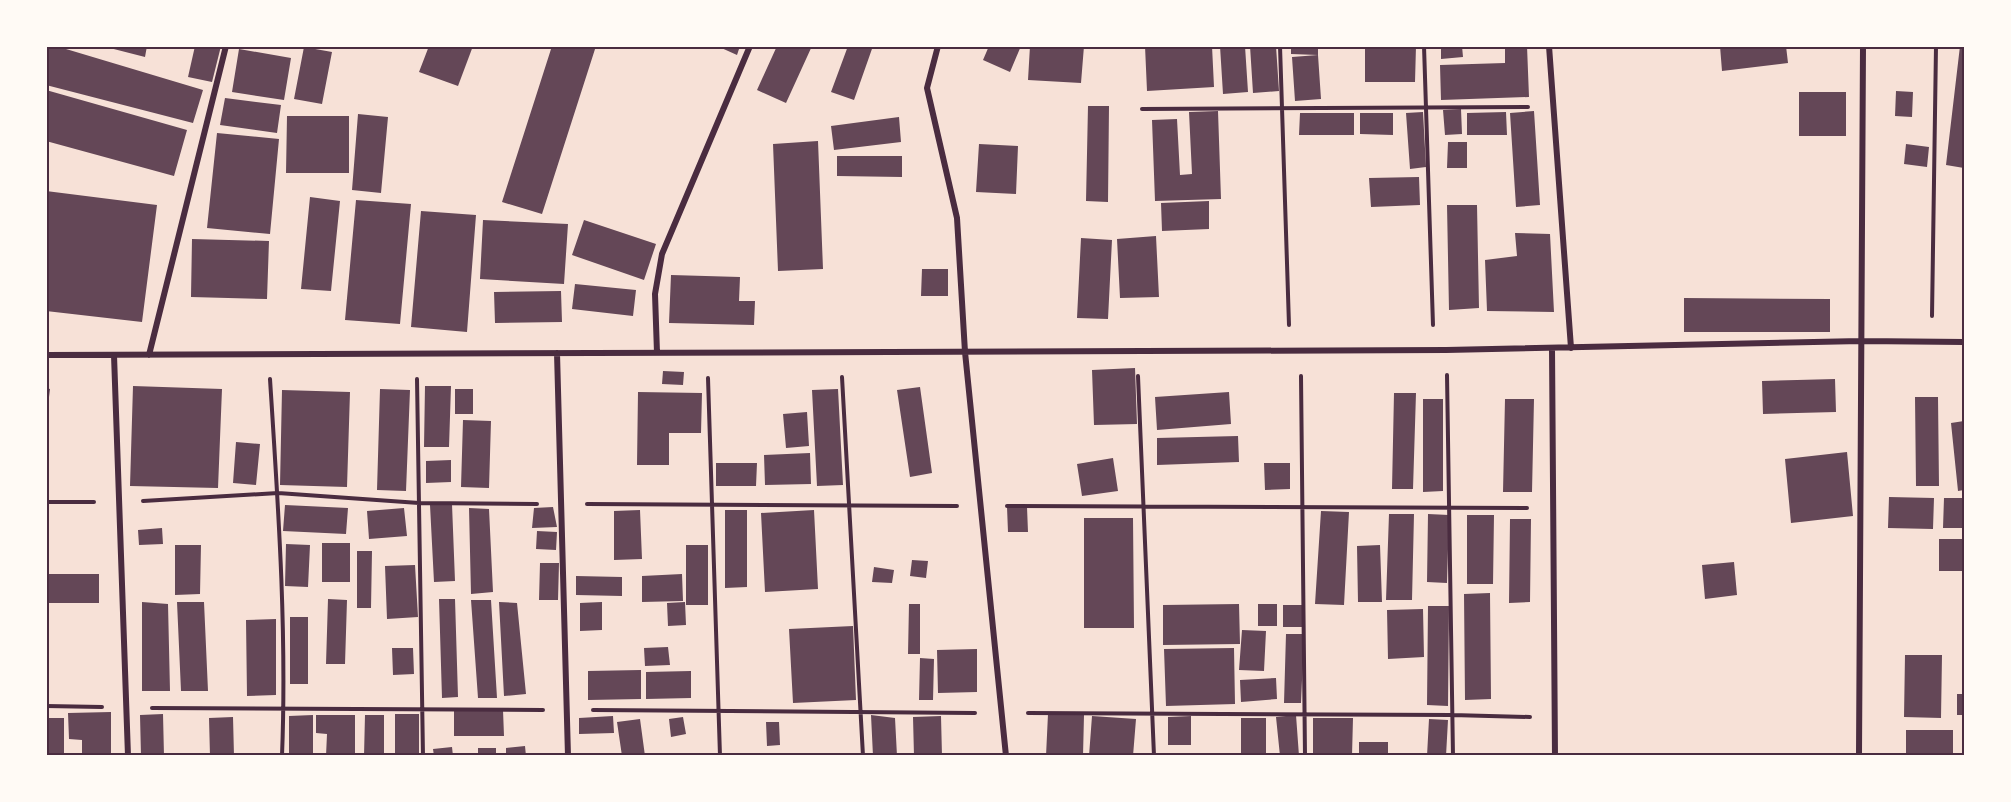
<svg xmlns="http://www.w3.org/2000/svg" width="2011" height="802" font-family="'Golos Text',sans-serif">
	<style>
		.building { fill: #644757 }
		.lines { fill: none; stroke-linecap: round; stroke-linejoin: round }
		.path { stroke: #4a2c40; stroke-width: 4 }
		.minor { stroke: #4a2c40; stroke-width: 6 }
		.neatline { fill: none; stroke: #4a2c40; stroke-width: 2 }
	</style>
	<rect width="100%" height="100%" fill="#f7e1d7"/>
	<path class="building" d="M 46,46 L 56,46 L 203,90 L 193,123 L 46,85 Z
		M 102,46 L 147,46 L 145,57 Z
		M 195,46 L 221,46 L 212,82 L 188,77 Z
		M 429,46 L 473,46 L 458,86 L 419,72 Z
		M 552,46 L 596,46 L 542,214 L 502,202 Z
		M 717,46 L 740,46 L 737,55 Z
		M 777,46 L 812,46 L 786,103 L 757,90 Z
		M 848,46 L 873,46 L 854,100 L 831,92 Z
		M 989,46 L 1021,46 L 1010,72 L 983,60 Z
		M 1030,46 L 1084,46 L 1081,83 L 1028,80 Z
		M 1145,46 L 1212,46 L 1214,87 L 1147,91 Z
		M 1220,46 L 1245,46 L 1248,92 L 1223,94 Z
		M 1250,46 L 1276,46 L 1279,91 L 1253,93 Z
		M 1291,46 L 1318,46 L 1318,55 L 1291,54 Z
		M 1365,46 L 1416,46 L 1415,82 L 1365,82 Z
		M 1441,46 L 1462,46 L 1463,57 L 1441,59 Z
		M 1505,46 L 1527,46 L 1529,97 L 1441,100 L 1440,65 L 1505,63 Z
		M 1720,46 L 1786,46 L 1788,63 L 1722,71 Z
		M 1960,46 L 1964,46 L 1964,168 L 1946,165 Z
		M 304,47 L 332,52 L 322,104 L 294,99 Z
		M 239,49 L 291,58 L 284,100 L 232,92 Z
		M 1318,55 L 1321,99 L 1295,101 L 1292,57 Z
		M 46,90 L 187,130 L 174,176 L 46,141 Z
		M 1896,91 L 1913,92 L 1912,117 L 1895,116 Z
		M 1799,92 L 1846,92 L 1846,136 L 1799,136 Z
		M 225,98 L 281,105 L 277,133 L 220,125 Z
		M 1088,106 L 1109,106 L 1108,202 L 1086,201 Z
		M 1461,109 L 1462,134 L 1445,135 L 1443,110 Z
		M 1218,111 L 1221,199 L 1155,201 L 1152,120 L 1177,119 L 1180,175 L 1192,174 L 1189,112 Z
		M 1534,111 L 1540,205 L 1516,207 L 1510,113 Z
		M 1423,112 L 1426,167 L 1410,169 L 1406,113 Z
		M 1506,112 L 1507,135 L 1467,135 L 1467,113 Z
		M 1300,113 L 1354,113 L 1354,135 L 1299,135 Z
		M 1360,113 L 1393,113 L 1393,135 L 1360,134 Z
		M 358,114 L 388,117 L 381,193 L 352,190 Z
		M 287,116 L 349,116 L 349,173 L 286,173 Z
		M 899,117 L 901,142 L 834,150 L 831,126 Z
		M 217,133 L 279,139 L 270,234 L 207,228 Z
		M 818,141 L 823,269 L 778,271 L 773,144 Z
		M 1448,142 L 1467,142 L 1467,168 L 1447,168 Z
		M 979,144 L 1018,146 L 1016,194 L 976,192 Z
		M 1906,144 L 1929,147 L 1927,167 L 1904,164 Z
		M 837,156 L 902,156 L 902,177 L 837,176 Z
		M 1419,177 L 1420,205 L 1371,207 L 1369,178 Z
		M 46,191 L 157,205 L 142,322 L 46,311 Z
		M 310,197 L 340,201 L 331,291 L 301,289 Z
		M 356,200 L 411,204 L 400,324 L 345,320 Z
		M 1209,201 L 1209,229 L 1162,231 L 1161,203 Z
		M 1447,205 L 1477,205 L 1479,308 L 1449,310 Z
		M 421,211 L 476,215 L 467,332 L 411,327 Z
		M 483,220 L 568,224 L 564,284 L 480,279 Z
		M 584,220 L 656,244 L 644,280 L 572,255 Z
		M 1515,233 L 1550,234 L 1554,312 L 1487,311 L 1485,260 L 1517,256 Z
		M 1156,236 L 1159,297 L 1120,298 L 1117,239 Z
		M 1081,238 L 1112,240 L 1108,319 L 1077,318 Z
		M 192,239 L 269,241 L 267,299 L 191,297 Z
		M 922,269 L 948,269 L 948,296 L 921,296 Z
		M 671,275 L 740,277 L 739,301 L 755,301 L 754,325 L 669,323 Z
		M 575,284 L 636,290 L 633,316 L 572,309 Z
		M 561,291 L 562,322 L 495,323 L 494,292 Z
		M 1684,298 L 1830,299 L 1830,332 L 1684,332 Z
		M 1135,368 L 1137,424 L 1094,425 L 1092,370 Z
		M 663,371 L 684,372 L 683,385 L 662,384 Z
		M 1835,379 L 1836,412 L 1763,414 L 1762,381 Z
		M 133,386 L 222,389 L 218,488 L 130,486 Z
		M 425,386 L 451,386 L 449,447 L 424,447 Z
		M 920,387 L 932,473 L 910,477 L 897,390 Z
		M 46,388 L 50,389 L 48,405 L 46,405 Z
		M 380,389 L 410,390 L 406,491 L 377,490 Z
		M 455,389 L 473,389 L 473,414 L 455,414 Z
		M 838,389 L 843,485 L 817,486 L 812,390 Z
		M 282,390 L 350,392 L 347,487 L 280,485 Z
		M 638,392 L 702,393 L 701,433 L 669,433 L 669,465 L 637,465 Z
		M 1229,392 L 1231,424 L 1157,430 L 1155,397 Z
		M 1394,393 L 1416,393 L 1413,489 L 1392,489 Z
		M 1915,397 L 1938,397 L 1939,486 L 1916,486 Z
		M 1423,399 L 1443,399 L 1443,491 L 1423,492 Z
		M 1505,399 L 1534,399 L 1532,492 L 1503,492 Z
		M 807,412 L 809,446 L 786,448 L 783,414 Z
		M 463,420 L 491,421 L 489,488 L 461,487 Z
		M 1964,421 L 1964,490 L 1958,491 L 1951,423 Z
		M 1238,436 L 1239,462 L 1157,465 L 1157,438 Z
		M 236,442 L 260,444 L 256,485 L 233,483 Z
		M 1847,452 L 1853,516 L 1791,523 L 1785,459 Z
		M 810,453 L 811,484 L 765,485 L 764,455 Z
		M 1113,458 L 1118,491 L 1082,496 L 1077,464 Z
		M 451,460 L 451,482 L 426,483 L 426,461 Z
		M 716,463 L 757,463 L 756,486 L 716,486 Z
		M 1264,463 L 1290,463 L 1290,489 L 1265,490 Z
		M 1889,497 L 1934,498 L 1933,529 L 1888,528 Z
		M 1944,498 L 1964,498 L 1964,528 L 1943,528 Z
		M 452,504 L 455,581 L 434,582 L 430,505 Z
		M 285,505 L 348,508 L 346,534 L 283,531 Z
		M 553,507 L 557,527 L 532,528 L 534,508 Z
		M 1007,507 L 1027,507 L 1028,532 L 1008,532 Z
		M 404,508 L 407,536 L 369,539 L 367,511 Z
		M 469,508 L 489,509 L 493,592 L 471,594 Z
		M 640,510 L 642,559 L 614,560 L 614,511 Z
		M 725,510 L 747,510 L 747,587 L 725,588 Z
		M 814,510 L 818,589 L 765,592 L 761,513 Z
		M 1321,511 L 1349,512 L 1344,605 L 1315,604 Z
		M 1389,514 L 1414,514 L 1412,600 L 1386,600 Z
		M 1428,514 L 1449,515 L 1447,583 L 1427,582 Z
		M 1467,515 L 1494,515 L 1493,584 L 1467,584 Z
		M 1084,518 L 1133,518 L 1134,628 L 1084,628 Z
		M 1510,519 L 1531,519 L 1530,602 L 1509,603 Z
		M 162,528 L 163,544 L 139,545 L 138,530 Z
		M 537,531 L 557,532 L 556,550 L 536,549 Z
		M 1939,539 L 1964,539 L 1964,571 L 1939,571 Z
		M 322,543 L 350,543 L 350,582 L 322,582 Z
		M 286,544 L 310,545 L 308,587 L 285,586 Z
		M 175,545 L 201,545 L 200,594 L 175,595 Z
		M 686,545 L 708,545 L 708,605 L 686,605 Z
		M 1380,545 L 1382,602 L 1358,602 L 1357,546 Z
		M 357,551 L 372,551 L 371,608 L 357,608 Z
		M 912,560 L 928,561 L 926,578 L 910,576 Z
		M 1734,562 L 1737,595 L 1705,599 L 1702,565 Z
		M 540,563 L 559,563 L 558,600 L 539,600 Z
		M 415,565 L 418,617 L 387,619 L 385,566 Z
		M 874,567 L 894,570 L 892,583 L 872,582 Z
		M 46,574 L 99,574 L 99,603 L 46,603 Z
		M 682,574 L 683,601 L 642,602 L 642,576 Z
		M 576,576 L 622,577 L 622,596 L 576,595 Z
		M 1490,593 L 1491,699 L 1465,700 L 1464,594 Z
		M 328,599 L 347,600 L 345,664 L 326,664 Z
		M 439,599 L 455,599 L 458,697 L 442,698 Z
		M 471,600 L 491,600 L 497,698 L 478,698 Z
		M 142,602 L 168,604 L 170,691 L 142,691 Z
		M 177,602 L 204,602 L 208,691 L 181,691 Z
		M 499,602 L 517,603 L 526,694 L 504,696 Z
		M 602,602 L 602,630 L 580,631 L 580,603 Z
		M 685,602 L 686,625 L 668,626 L 667,603 Z
		M 909,604 L 920,604 L 920,654 L 908,654 Z
		M 1239,604 L 1240,644 L 1163,645 L 1163,605 Z
		M 1258,604 L 1277,604 L 1277,626 L 1258,626 Z
		M 1283,605 L 1303,605 L 1303,627 L 1283,627 Z
		M 1428,606 L 1449,606 L 1448,706 L 1427,705 Z
		M 1423,609 L 1424,657 L 1388,659 L 1387,610 Z
		M 290,617 L 308,617 L 308,684 L 290,684 Z
		M 276,619 L 276,695 L 247,696 L 246,620 Z
		M 853,626 L 856,700 L 793,703 L 789,629 Z
		M 1242,630 L 1266,631 L 1264,671 L 1239,670 Z
		M 1286,634 L 1304,634 L 1301,703 L 1284,703 Z
		M 668,647 L 670,665 L 645,666 L 644,648 Z
		M 392,648 L 413,648 L 414,674 L 393,675 Z
		M 1234,648 L 1235,704 L 1166,706 L 1164,649 Z
		M 977,649 L 977,692 L 938,693 L 937,650 Z
		M 1905,655 L 1942,655 L 1941,718 L 1904,717 Z
		M 920,658 L 934,659 L 933,700 L 919,700 Z
		M 641,670 L 641,699 L 588,700 L 588,671 Z
		M 691,671 L 691,698 L 646,699 L 646,672 Z
		M 1276,678 L 1277,699 L 1241,702 L 1240,680 Z
		M 1957,694 L 1964,694 L 1964,715 L 1957,715 Z
		M 454,710 L 503,710 L 504,736 L 454,736 Z
		M 111,712 L 111,756 L 82,756 L 82,740 L 69,739 L 68,713 Z
		M 163,714 L 164,756 L 141,756 L 140,715 Z
		M 395,714 L 419,714 L 419,756 L 395,756 Z
		M 1048,714 L 1084,715 L 1083,756 L 1046,756 Z
		M 313,715 L 313,756 L 289,756 L 289,716 Z
		M 316,715 L 355,715 L 355,756 L 326,756 L 327,734 L 316,733 Z
		M 365,715 L 384,715 L 384,756 L 364,756 Z
		M 871,715 L 895,718 L 897,756 L 873,756 Z
		M 1296,715 L 1299,756 L 1280,756 L 1276,717 Z
		M 613,716 L 614,733 L 579,734 L 579,718 Z
		M 941,716 L 942,756 L 914,756 L 913,717 Z
		M 1092,716 L 1136,719 L 1133,756 L 1089,756 Z
		M 1191,716 L 1191,745 L 1168,745 L 1168,717 Z
		M 233,717 L 234,756 L 210,756 L 209,718 Z
		M 683,717 L 686,734 L 671,737 L 669,719 Z
		M 46,718 L 64,718 L 64,756 L 46,756 Z
		M 1241,718 L 1266,718 L 1266,756 L 1241,756 Z
		M 1313,718 L 1353,718 L 1352,756 L 1313,756 Z
		M 640,719 L 645,756 L 622,756 L 617,722 Z
		M 1429,719 L 1448,720 L 1446,756 L 1427,756 Z
		M 766,722 L 779,722 L 780,745 L 767,746 Z
		M 1906,730 L 1953,730 L 1953,756 L 1906,756 Z
		M 1359,742 L 1388,742 L 1388,756 L 1359,756 Z
		M 525,746 L 526,756 L 506,756 L 506,748 Z
		M 452,747 L 453,756 L 434,756 L 433,749 Z
		M 478,748 L 496,748 L 496,756 L 478,756 Z"/>
	<g class="lines">
		<path class="path" d="M 1280,46 L 1289,325
			M 1424,46 L 1433,325
			M 1142,109 L 1528,107
			M 1932,316 L 1936,46
			M 1447,375 L 1453,756
			M 1138,376 L 1154,756
			M 1301,376 L 1305,756
			M 842,377 L 863,756
			M 708,378 L 720,756
			M 270,379 C 278,504 287,630 282,756
			M 417,379 L 423,756
			M 143,501 L 278,493 L 419,503 L 537,504
			M 46,502 L 94,502
			M 587,504 L 957,506
			M 1007,506 L 1527,508
			M 46,706 L 102,707
			M 152,708 L 543,710
			M 593,710 L 975,713
			M 1028,713 L 1452,715 L 1530,717"/>
		<path class="minor" d="M 938,46 L 927,88 L 957,218 L 965,352 L 1006,756
			M 1549,46 L 1571,348
			M 1552,348 L 1555,756
			M 557,353 L 568,756
			M 657,353 L 655,294 L 662,254 L 750,46
			M 46,355 L 1446,350 L 1861,341 L 1964,342
			M 114,355 L 128,756
			M 149,355 L 226,46
			M 1859,756 L 1863,46"/>
	</g>
	<rect width="2011" height="802" fill="none" stroke="#fffaf5" stroke-width="96"/>
	<rect x="48" y="48" width="1915" height="706" class="neatline"/>
</svg>
